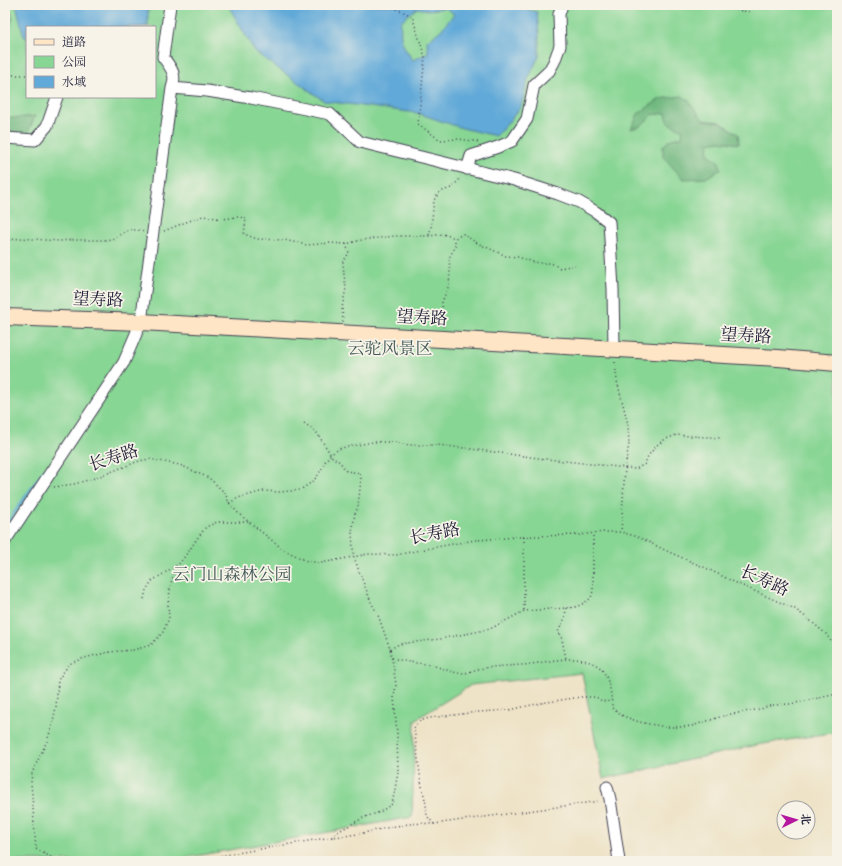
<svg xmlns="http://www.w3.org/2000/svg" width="842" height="866" font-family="'Sorts Mill Goudy','Noto Serif SC',serif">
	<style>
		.green { fill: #88d694; stroke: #557c68; fill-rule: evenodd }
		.forest { fill: #6eb77e; stroke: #486c5c }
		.water { fill: #61a9d8; stroke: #42668a; fill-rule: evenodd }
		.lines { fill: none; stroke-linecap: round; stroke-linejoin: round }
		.stream { stroke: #61a9d8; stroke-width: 3 }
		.street-casing { stroke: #413f50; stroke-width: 13 }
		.secondary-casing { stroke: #413f50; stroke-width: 18 }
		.path { stroke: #413f50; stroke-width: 1.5; stroke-dasharray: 1 3; stroke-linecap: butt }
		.street { stroke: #fff; stroke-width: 11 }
		.secondary { stroke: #fee5c5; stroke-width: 16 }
		.labels { text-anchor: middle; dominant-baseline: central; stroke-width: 3.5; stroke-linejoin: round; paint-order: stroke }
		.street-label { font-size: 17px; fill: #22223b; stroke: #f7f3e8 }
		.park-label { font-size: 17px; fill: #415856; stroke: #f7f3e8 }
	</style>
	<rect width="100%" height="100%" fill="#f7f3e8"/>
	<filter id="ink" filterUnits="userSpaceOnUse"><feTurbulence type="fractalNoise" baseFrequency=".025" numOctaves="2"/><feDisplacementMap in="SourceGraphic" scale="8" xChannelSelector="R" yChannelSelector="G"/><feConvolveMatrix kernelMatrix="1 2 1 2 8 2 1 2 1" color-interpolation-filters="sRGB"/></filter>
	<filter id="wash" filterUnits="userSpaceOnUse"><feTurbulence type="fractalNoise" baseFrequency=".012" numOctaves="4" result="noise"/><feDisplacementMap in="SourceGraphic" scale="16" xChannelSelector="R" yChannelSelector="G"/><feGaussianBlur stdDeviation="0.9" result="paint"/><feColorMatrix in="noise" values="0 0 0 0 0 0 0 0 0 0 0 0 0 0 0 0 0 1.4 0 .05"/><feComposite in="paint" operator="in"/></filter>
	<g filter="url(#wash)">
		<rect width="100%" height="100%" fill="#eee3c7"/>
		<path class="green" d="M 5,5 L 837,5 L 837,732 L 757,745 L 603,779 L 582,673 L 471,685 L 415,720 L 412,817 L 168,861 L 5,861 ZM 27,27 L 155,27 L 155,97 L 27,97 Z"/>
		<path class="forest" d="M 5,5 L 8,5 L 13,17 L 5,44 Z
			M 682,96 L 688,100 L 703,120 L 720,122 L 738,134 L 739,144 L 720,141 L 709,143 L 708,154 L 719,162 L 721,169 L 706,178 L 683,179 L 663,156 L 663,146 L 671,139 L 682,137 L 683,130 L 668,123 L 666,113 L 652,115 L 641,126 L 631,129 L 638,114 L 660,99 Z
			M 35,116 L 27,135 L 5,130 L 5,117 L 17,118 Z"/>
		<path class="water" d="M 16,5 L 148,5 L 148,26 L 139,27 L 27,27 L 27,38 L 24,37 Z
			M 228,5 L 512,5 L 537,12 L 539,33 L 539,56 L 528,79 L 521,106 L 509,122 L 496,136 L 462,128 L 417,113 L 324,101 L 255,52 ZM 417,8 L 428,10 L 446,8 L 454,14 L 441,30 L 427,41 L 428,53 L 413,60 C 401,44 400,40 401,21 Z"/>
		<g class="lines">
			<path class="stream" d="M 5,526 L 44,471"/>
		</g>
	</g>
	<g filter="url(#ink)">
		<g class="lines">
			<defs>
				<path id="street" d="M 172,88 L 207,91 L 251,98 L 330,114 L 360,142 L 514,180 L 558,194 L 579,202 L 596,212 L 609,222 L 613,289 L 614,349
					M 5,138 L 35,140 L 47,126 L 57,97
					M 467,169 L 471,156 L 498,147 L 512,141 L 527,119 L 534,85 L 549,71 L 554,62 L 560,46 L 559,14 L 562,5
					M 5,541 L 124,362 L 141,322 L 172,88 C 177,74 171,68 163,57 L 170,5
					M 607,787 L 610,799 L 619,861"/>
				<path id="secondary" d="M 5,317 L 141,322 L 778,358 L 837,363"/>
			</defs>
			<use href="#street" class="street-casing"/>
			<use href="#secondary" class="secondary-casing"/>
			<path class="path" d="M 389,5 L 412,16 L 425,57 L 418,124 L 440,140 L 459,139 L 479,142
				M 717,5 L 734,10 L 752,12
				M 5,75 L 27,75
				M 164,231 L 186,222 L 203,216 L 223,219 L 237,217 L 246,218 L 244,234 L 257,239 L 284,240 L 307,245 L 331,243 L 346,244 L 362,240 L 395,236 L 429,236 L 443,234 L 455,238 L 463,234 L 477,243 L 506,256 L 518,257 L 533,262 L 540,263 L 551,263 L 560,268 L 575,265
				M 429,235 L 431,228 L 434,200 L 440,192 L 451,188 L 459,180 L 461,177
				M 5,241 L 20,238 L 59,241 L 73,240 L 104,240 L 112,239 L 129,230 L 138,230 L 144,232
				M 343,322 L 342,308 L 346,288 L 344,275 L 343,262 L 349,253 L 346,244
				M 443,327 L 442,302 L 449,285 L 450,270 L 449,258 L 455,247 L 455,238
				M 615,362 L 617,381 L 628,424 L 629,444 L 625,467 L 621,532
				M 304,423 L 311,428 L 317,433 L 333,458 L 340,462 L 346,471 L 360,473 L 361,479 L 358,507 L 355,513 L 352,533 L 353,548 L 354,557 L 360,574 L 371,602 L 378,615 L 390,649 L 393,664 L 396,685 L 394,697 L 397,734 L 398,772 L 395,789 L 392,804 L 380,812 L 365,817 L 339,831 L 332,837
				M 54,487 L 74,484 L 95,478 L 139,461 L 149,459 L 180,465 L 209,478 L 225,493 L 229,503 L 239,514 L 284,550 L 307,561 L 321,563 L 368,554 L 396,555 L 420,550 L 475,540 L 535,536 L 579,535 L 604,532 L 621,532 L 638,537 L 669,552 L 708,569 L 734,582 L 795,609 L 812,622 L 826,634 L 835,647 L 837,655
				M 229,503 L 238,498 L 264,491 L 279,492 L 300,490 L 309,484 L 317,477 L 322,468 L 326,460 L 331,454 L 341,448 L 373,442 L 395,442 L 409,445 L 437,445 L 464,448 L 538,458 L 636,469 L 645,464 L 648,456 L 657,445 L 664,440 L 676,435 L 721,438
				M 524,537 L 524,611
				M 144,599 L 146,590 L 152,581 L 177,565
				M 566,608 L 565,618 L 558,632 L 562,639 L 566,659
				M 390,649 L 399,644 L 440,639 L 490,629 L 524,611 L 566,608 L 576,607 L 584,603 L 591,598 L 593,591 L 593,533
				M 392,658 C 400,660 408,662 416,663 C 421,663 426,664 431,665 C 440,667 454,674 463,673 C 467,673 471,671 475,670 C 491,666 507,666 523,665 C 547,663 576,652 598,666 C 609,673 612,697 612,708 L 623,716 L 639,722 L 666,727 L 682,727 L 692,726 L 726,715 L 761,709 L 772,705 L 791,704 L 837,694
				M 434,824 L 427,816 L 426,804 L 421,782 L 414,728 L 420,721 L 429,718 L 478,712 L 509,710 L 541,703 L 581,697 L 596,697 L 602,701 L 607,702 L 611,699
				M 58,861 L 36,849 L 31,782 L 32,773 L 47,741 L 52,726 L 56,707 L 58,680 L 69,664 L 84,658 L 109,652 L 133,650 L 151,645 L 163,632 L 169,618 L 168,605 L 171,583 L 175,569 L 189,551 L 196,540 L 206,527 L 217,522 L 249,522
				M 189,861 L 332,837 C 348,836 365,833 381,829 C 401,825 413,822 434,824 L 600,801"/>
			<use href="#street" class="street"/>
			<use href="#secondary" class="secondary"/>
		</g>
	</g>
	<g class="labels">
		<g class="street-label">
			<text transform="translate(98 301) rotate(2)">望寿路</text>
			<text transform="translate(422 319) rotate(3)">望寿路</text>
			<text transform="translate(746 337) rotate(3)">望寿路</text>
			<text transform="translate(114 459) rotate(-18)">长寿路</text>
			<text transform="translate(435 535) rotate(-11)">长寿路</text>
			<text transform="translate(764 582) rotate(24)">长寿路</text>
		</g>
		<g class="park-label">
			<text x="390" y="350">云驼风景区</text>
			<text x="232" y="576">云门山森林公园</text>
		</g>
	</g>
	<rect width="842" height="866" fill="none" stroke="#f7f3e8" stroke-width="20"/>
	<rect x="26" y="26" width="130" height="72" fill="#f7f3e8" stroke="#a29fa3"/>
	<rect x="34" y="39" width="20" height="6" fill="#fee5c5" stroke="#a29fa3"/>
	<text x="62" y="46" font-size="12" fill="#22223b">道路</text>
	<rect x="34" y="56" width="20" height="12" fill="#88d694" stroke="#a29fa3"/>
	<text x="62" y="66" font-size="12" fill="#22223b">公园</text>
	<rect x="34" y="76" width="20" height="12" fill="#61a9d8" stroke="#a29fa3"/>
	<text x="62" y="86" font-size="12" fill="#22223b">水域</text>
	<g transform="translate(796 820) rotate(85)"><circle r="19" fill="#f7f3e8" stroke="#a29fa3"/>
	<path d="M0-3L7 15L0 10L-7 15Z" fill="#b5179e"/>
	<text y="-6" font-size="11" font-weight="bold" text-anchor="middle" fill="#22223b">北</text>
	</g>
</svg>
